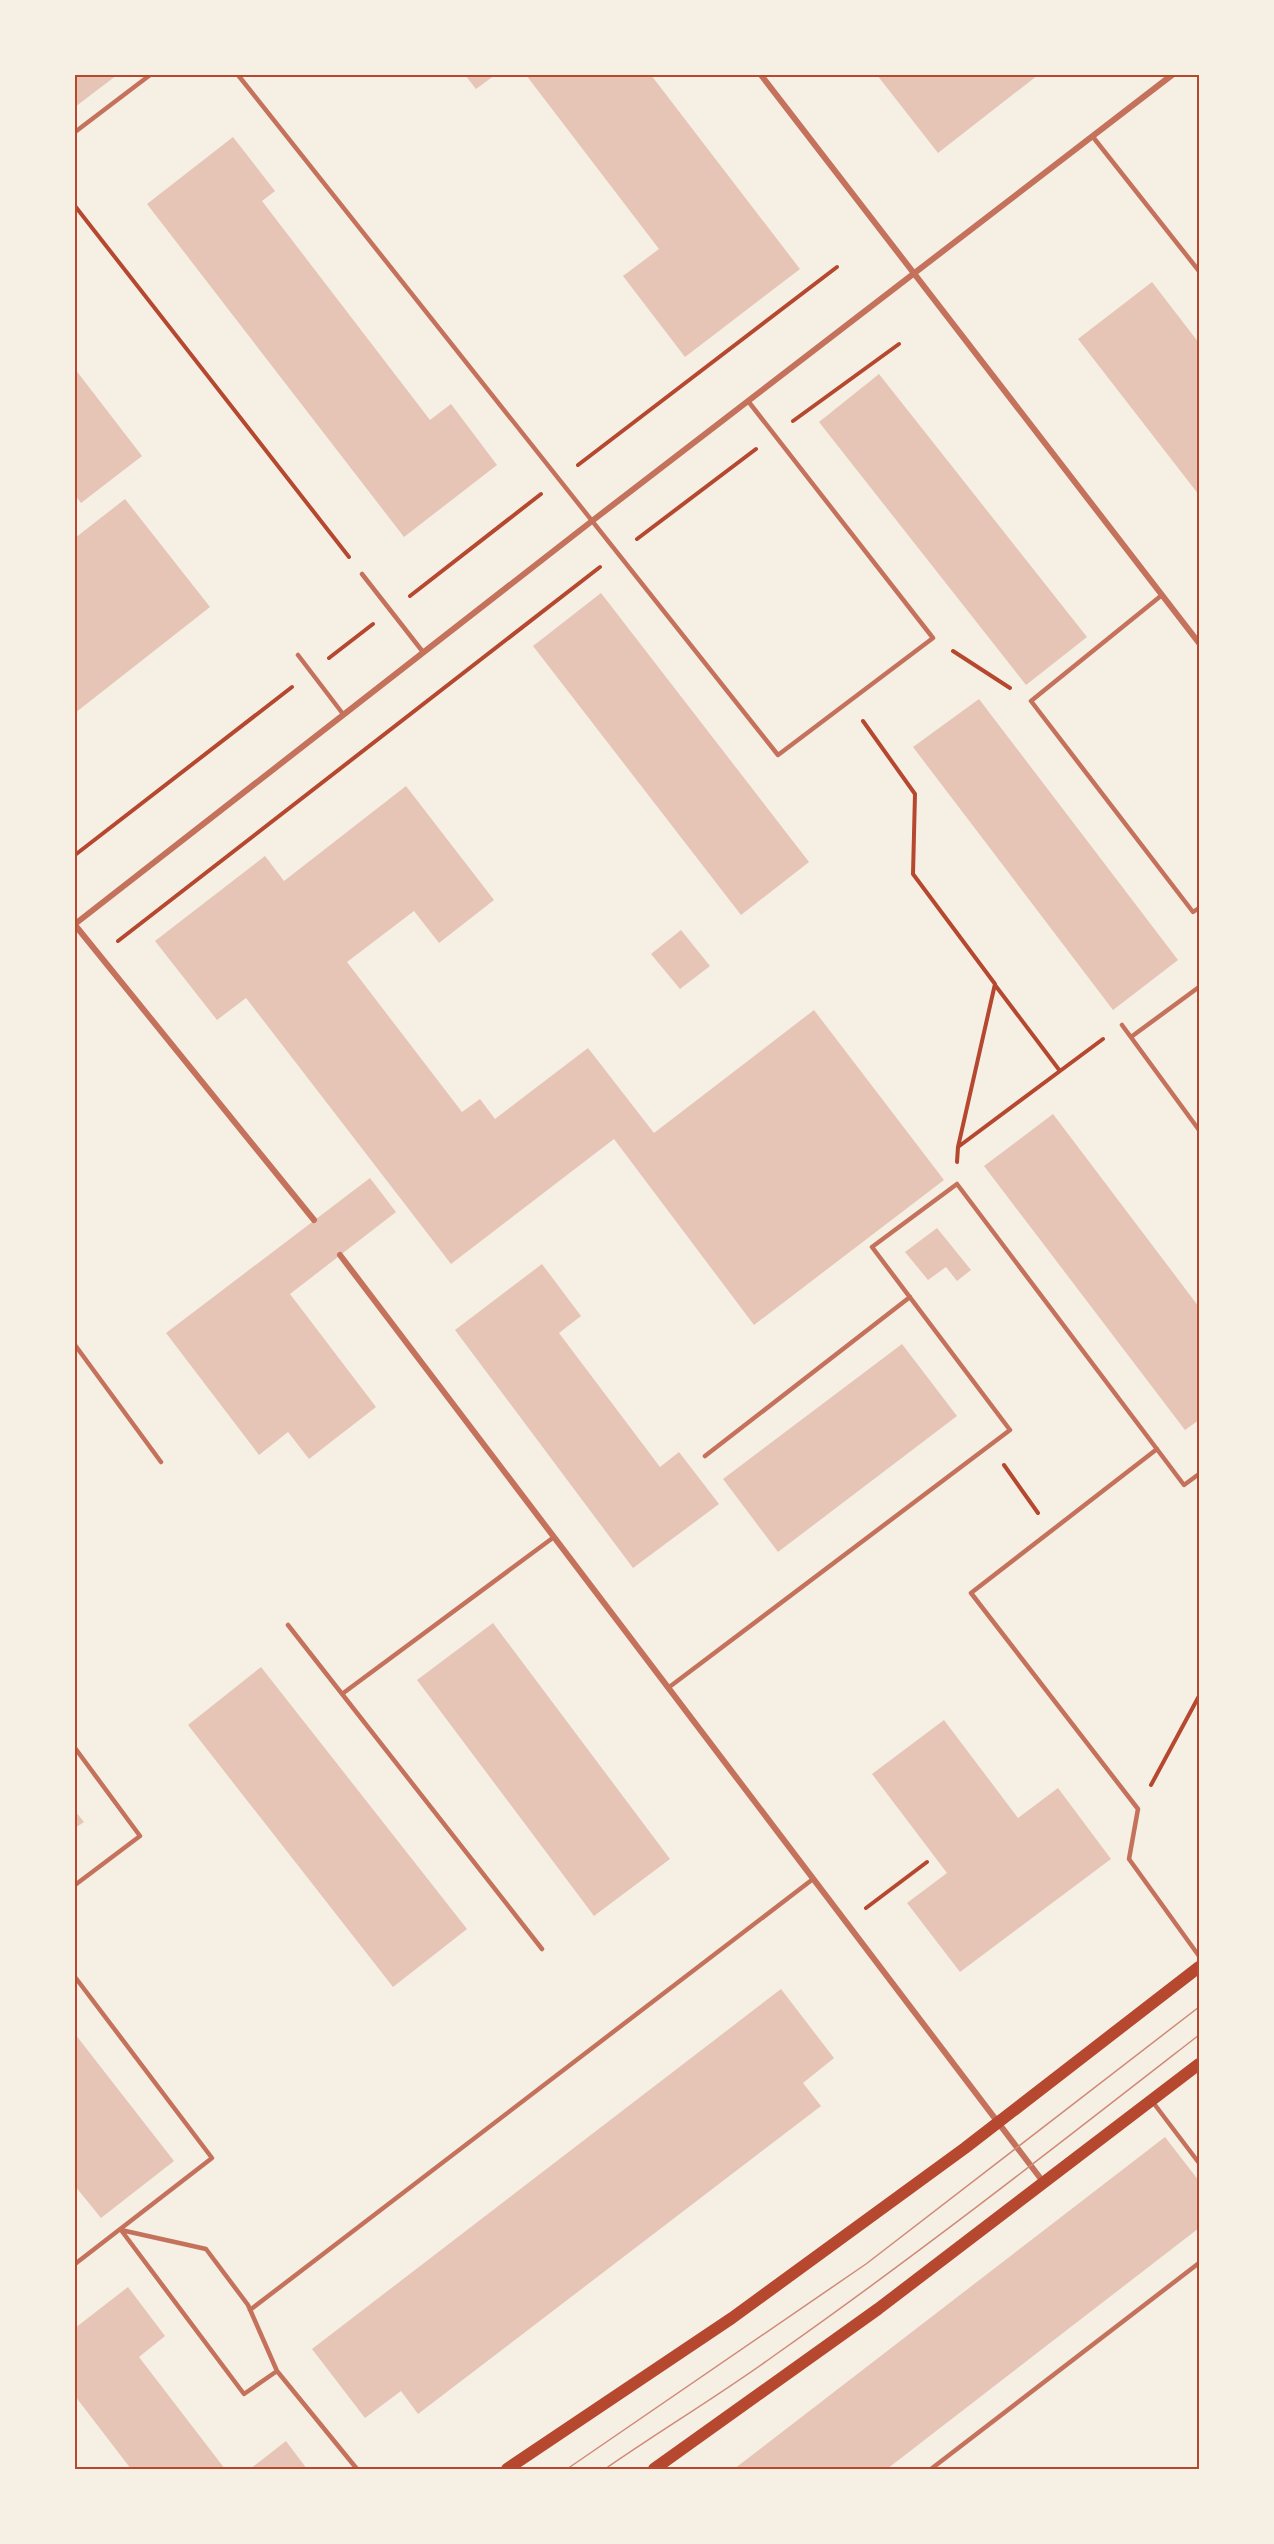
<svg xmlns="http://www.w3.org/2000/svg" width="1274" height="2544" font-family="Raleway,sans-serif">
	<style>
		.building { fill: #e6c5b7 }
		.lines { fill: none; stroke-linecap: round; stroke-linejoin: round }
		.path { stroke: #b5482f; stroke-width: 4 }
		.service { stroke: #c5725c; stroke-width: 4.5 }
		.minor { stroke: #c5725c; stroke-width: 6 }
		.secondary { stroke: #b5482f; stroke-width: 12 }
		.tram { stroke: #cf8b77; stroke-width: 1.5 }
		.neatline { fill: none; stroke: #b5482f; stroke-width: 2 }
	</style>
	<rect width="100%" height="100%" fill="#f6efe4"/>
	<path class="building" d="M 75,75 L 117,75 L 75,107 Z
		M 465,75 L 495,75 L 476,89 Z
		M 526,75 L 651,75 L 800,269 L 685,357 L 623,276 L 659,249 Z
		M 877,75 L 1038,75 L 938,153 Z
		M 233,137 L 275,191 L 262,201 L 430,420 L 451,404 L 497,465 L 404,537 L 147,204 Z
		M 1152,282 L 1199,343 L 1199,495 L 1078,339 Z
		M 75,369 L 142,456 L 81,503 L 75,495 Z
		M 879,374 L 1087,637 L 1026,685 L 819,422 Z
		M 125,499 L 210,607 L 75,713 L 75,538 Z
		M 601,593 L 809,862 L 741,915 L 533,646 Z
		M 979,699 L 1178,960 L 1113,1010 L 913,747 Z
		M 406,786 L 494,900 L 439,943 L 414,911 L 347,962 L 462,1112 L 480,1099 L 495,1119 L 588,1048 L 654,1133 L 814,1010 L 944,1180 L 754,1325 L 614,1139 L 451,1264 L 246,998 L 217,1020 L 155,941 L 265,856 L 284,881 Z
		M 681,930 L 710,966 L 680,989 L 651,954 Z
		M 1053,1114 L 1199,1307 L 1199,1420 L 1185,1430 L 984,1166 Z
		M 370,1178 L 396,1212 L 290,1294 L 376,1407 L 309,1459 L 288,1432 L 259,1455 L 166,1333 Z
		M 937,1228 L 971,1270 L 957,1281 L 946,1267 L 928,1280 L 905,1252 Z
		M 542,1264 L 581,1316 L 559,1333 L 660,1467 L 679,1452 L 719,1504 L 633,1568 L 455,1330 Z
		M 902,1344 L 957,1416 L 778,1552 L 723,1479 Z
		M 493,1623 L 670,1859 L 594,1916 L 417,1680 Z
		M 261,1667 L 467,1929 L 393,1987 L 188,1725 Z
		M 944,1720 L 1018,1818 L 1058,1788 L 1111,1859 L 960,1972 L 907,1903 L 947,1873 L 872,1774 Z
		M 75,1811 L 84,1822 L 75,1828 Z
		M 781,1989 L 834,2058 L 803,2083 L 821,2106 L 418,2414 L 401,2391 L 365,2418 L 312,2349 Z
		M 75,2034 L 174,2161 L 101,2218 L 75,2186 Z
		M 1165,2137 L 1199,2181 L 1199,2228 L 887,2469 L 734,2469 Z
		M 128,2287 L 165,2336 L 139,2357 L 225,2469 L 131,2469 L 75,2396 L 75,2328 Z
		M 286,2441 L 307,2469 L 250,2469 Z"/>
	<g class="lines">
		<path class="path" d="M 75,206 L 349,557
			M 793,421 L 899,344
			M 578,465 L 837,267
			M 637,539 L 756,449
			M 410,596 L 541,494
			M 953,651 L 1010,688
			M 329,658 L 373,624
			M 863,721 L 915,794 L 913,874 L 995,984 L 958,1147
			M 75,855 L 292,687
			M 118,941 L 600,567
			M 995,985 L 1060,1071
			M 957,1162 L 958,1147 L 1103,1039
			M 1004,1465 L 1038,1513
			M 1151,1785 L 1199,1696
			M 866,1908 L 927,1862"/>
		<path class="service" d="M 238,75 L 778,755 L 933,638 L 748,401
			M 75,132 L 150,75
			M 1093,137 L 1199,271
			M 362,574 L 423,652
			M 1162,595 L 1031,701 L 1193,912 L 1199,908
			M 298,655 L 343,714
			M 1122,1025 L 1199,1130
			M 1131,1037 L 1199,987
			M 75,1345 L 161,1462
			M 1157,1449 L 971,1593 L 1138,1809 L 1129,1859 L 1199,1956
			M 705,1456 L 910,1297
			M 288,1625 L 542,1949
			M 668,1688 L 1010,1430 L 872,1247 L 957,1184 L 1184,1485 L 1199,1474
			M 342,1694 L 554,1537
			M 75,1748 L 140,1836 L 75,1885
			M 75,1977 L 212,2158 L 75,2264
			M 1152,2101 L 1199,2163
			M 121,2230 L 244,2394 L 277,2371 L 357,2469
			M 121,2230 L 206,2249 L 248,2305 L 277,2371
			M 250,2310 L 813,1879
			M 931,2469 L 1199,2263"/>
		<path class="minor" d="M 761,75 L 1199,643
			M 75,924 L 592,521 L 1172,75
			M 75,925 L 314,1220
			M 340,1255 L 1044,2183"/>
		<path class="secondary" d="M 507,2469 L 732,2318 L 965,2148 L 1199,1967
			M 654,2469 L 878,2309 L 1199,2064"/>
		<path class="tram" d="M 567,2469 L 866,2264 L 1199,2007
			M 605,2469 C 661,2430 720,2395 775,2355 C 920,2253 1059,2144 1199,2035"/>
	</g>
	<rect width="1274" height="2544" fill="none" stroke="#f6efe4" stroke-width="153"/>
	<rect x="76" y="76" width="1122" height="2392" class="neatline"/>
</svg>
